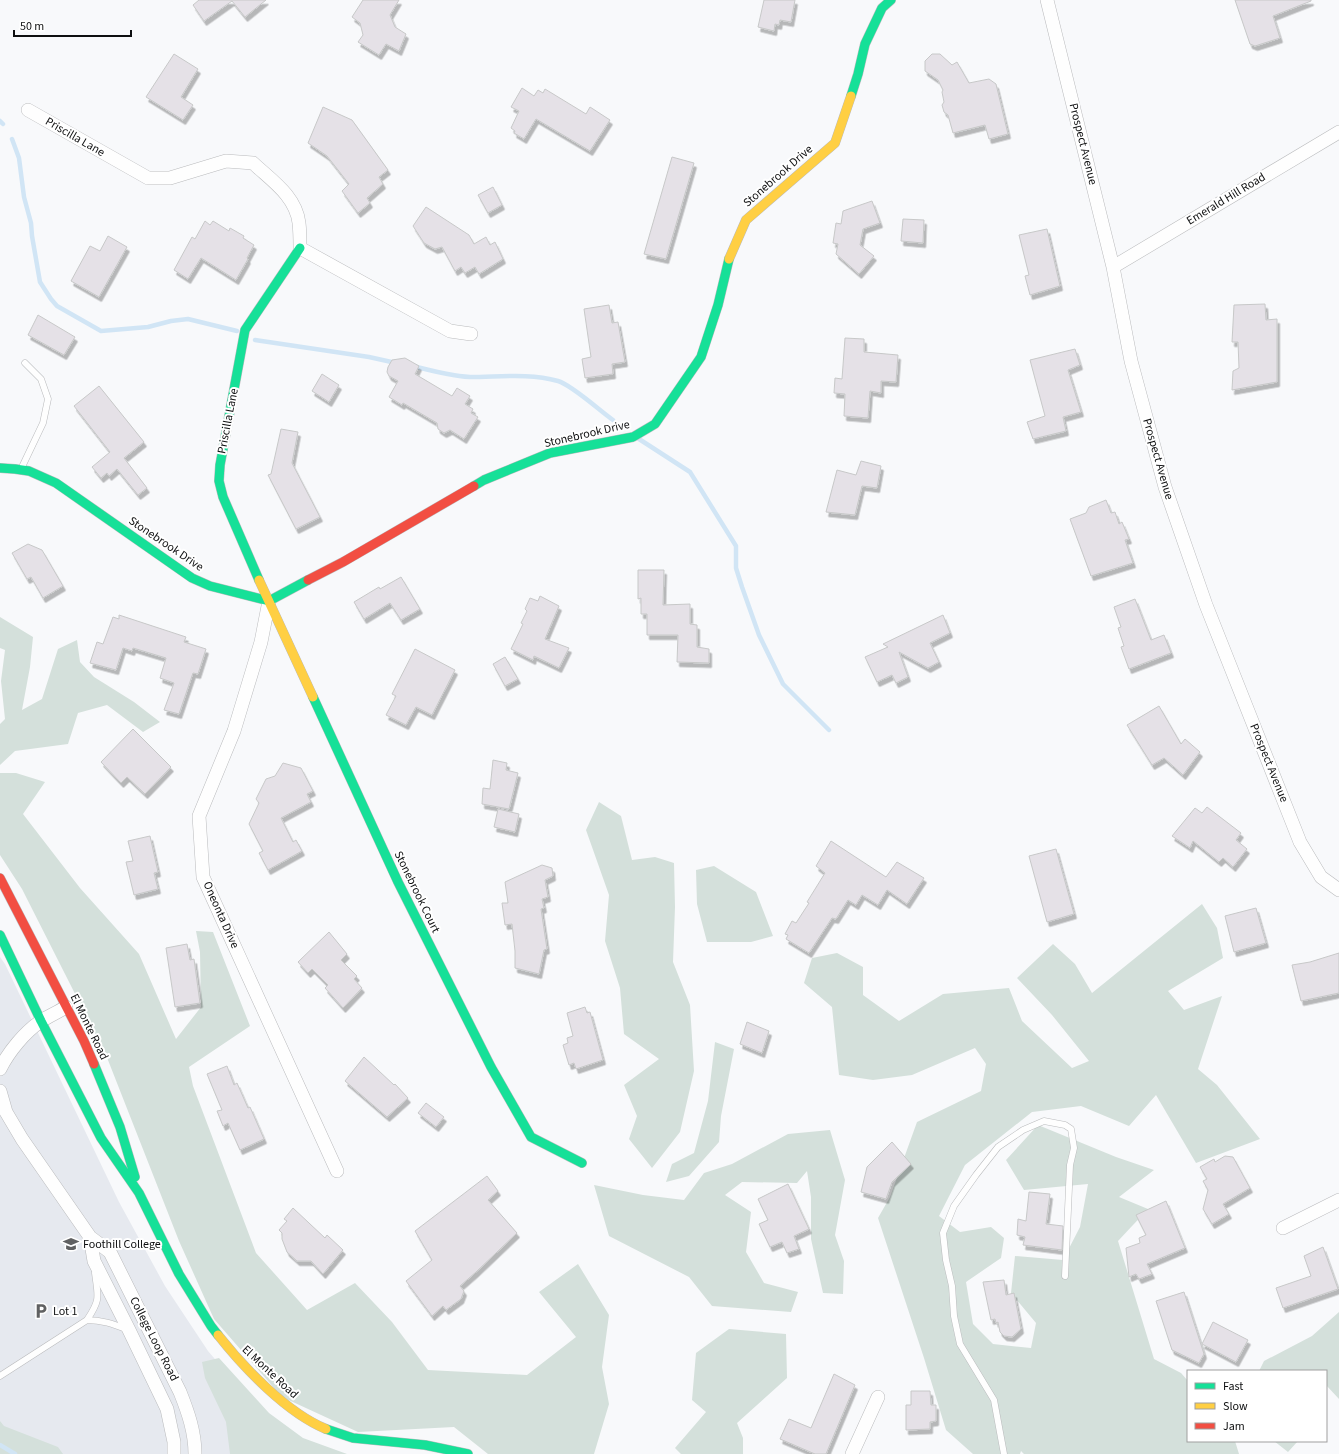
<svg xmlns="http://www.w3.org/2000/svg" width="1339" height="1454" font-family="'Source Sans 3',sans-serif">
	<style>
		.built { fill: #e6e9ef }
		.green { fill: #d4e0db }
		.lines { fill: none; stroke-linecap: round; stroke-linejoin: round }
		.stream { stroke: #d1e5f5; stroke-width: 4.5 }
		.building { fill: #e5e1e7; stroke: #c7c8c8; filter: url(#shadow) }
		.lane-casing { stroke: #babbbd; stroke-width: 7 }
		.street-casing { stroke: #babbbd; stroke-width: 14 }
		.fast-casing { stroke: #babbbd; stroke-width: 10 }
		.slow-casing { stroke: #babbbd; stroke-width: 10 }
		.jam-casing { stroke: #babbbd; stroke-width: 10 }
		.lane { stroke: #fefefe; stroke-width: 6 }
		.street { stroke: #fefefe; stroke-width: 13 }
		.fast { stroke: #16e098; stroke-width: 9 }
		.slow { stroke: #ffcf43; stroke-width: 9 }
		.jam { stroke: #f24e42; stroke-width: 9 }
		.labels { text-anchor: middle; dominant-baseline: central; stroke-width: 4; stroke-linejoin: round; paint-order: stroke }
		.street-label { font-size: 12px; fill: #0e0f10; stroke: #fff }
		.poi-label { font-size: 12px; fill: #0e0f10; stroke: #fff; text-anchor: start }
	</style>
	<defs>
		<filter id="shadow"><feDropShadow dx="2.5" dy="4.5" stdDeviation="0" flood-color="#0004"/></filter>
	</defs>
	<rect width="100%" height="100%" fill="#f8f9fb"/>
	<path class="built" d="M 0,957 L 5,964 L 119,1202 L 165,1286 L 208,1351 L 264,1416 L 311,1454 L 0,1454 Z"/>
	<path class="green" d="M 0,617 L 33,637 L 30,667 L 22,710 L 42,699 L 58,649 L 77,640 L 80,662 L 94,677 L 134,702 L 160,722 L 143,732 L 107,705 L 78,713 L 68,744 L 15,751 L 0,765 L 0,724 L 5,719 L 1,681 L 5,650 L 0,648 Z
		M 0,773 L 16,773 L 45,782 L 23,814 L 80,888 L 139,954 L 176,1039 L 201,1007 L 200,952 L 196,931 L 213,932 L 250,1026 L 189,1067 L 193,1086 L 256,1253 L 307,1310 L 355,1283 L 392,1322 L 428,1370 L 527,1375 L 576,1337 L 539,1292 L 578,1264 L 609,1315 L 602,1367 L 609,1404 L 594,1454 L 488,1454 L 454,1427 L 358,1432 L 282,1397 L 214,1319 L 179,1241 L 106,1055 L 22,889 L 0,855 Z
		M 599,802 L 621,816 L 632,860 L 655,857 L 674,863 L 675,907 L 673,962 L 690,1005 L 694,1071 L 680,1132 L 652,1168 L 629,1139 L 637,1116 L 624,1085 L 659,1059 L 624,1034 L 620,988 L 605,941 L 609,895 L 586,830 Z
		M 714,866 L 756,892 L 773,936 L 751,942 L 707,942 L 697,904 L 696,870 Z
		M 1202,904 L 1217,928 L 1223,958 L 1168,991 L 1184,1010 L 1222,996 L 1198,1069 L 1217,1085 L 1260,1139 L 1196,1163 L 1156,1095 L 1129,1126 L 1081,1106 L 1032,1112 L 965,1165 L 939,1216 L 960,1232 L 991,1227 L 1004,1238 L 1001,1258 L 966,1282 L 973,1324 L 993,1344 L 1031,1348 L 1036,1323 L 1011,1293 L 1015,1256 L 1063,1260 L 1080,1227 L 1088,1184 L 1024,1190 L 1006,1160 L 1038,1125 L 1116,1157 L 1154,1170 L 1119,1197 L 1148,1209 L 1118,1241 L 1154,1359 L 1181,1373 L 1188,1381 L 1188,1441 L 1235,1441 L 1239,1454 L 1024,1454 L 1021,1451 L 1020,1454 L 973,1454 L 946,1430 L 924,1358 L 878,1218 L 890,1197 L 917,1122 L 981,1091 L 986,1064 L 975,1048 L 912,1075 L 873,1080 L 839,1075 L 832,1007 L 804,983 L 812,958 L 837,953 L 863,967 L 863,995 L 899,1021 L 943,994 L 1009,988 L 1022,1021 L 1072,1068 L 1089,1061 L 1052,1015 L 1017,978 L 1053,944 L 1075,964 L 1092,993 Z
		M 715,1042 L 734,1049 L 721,1116 L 719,1142 L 689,1176 L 666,1182 L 672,1164 L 694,1153 L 708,1101 Z
		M 830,1130 L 845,1180 L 835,1235 L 844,1261 L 843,1294 L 823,1293 L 811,1239 L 811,1197 L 807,1171 L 797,1183 L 742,1182 L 725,1195 L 751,1212 L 746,1252 L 764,1283 L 798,1292 L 791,1312 L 712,1306 L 689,1277 L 609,1236 L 594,1185 L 643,1195 L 684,1200 L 704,1173 L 732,1164 L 788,1134 Z
		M 1339,1312 L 1339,1399 L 1326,1385 L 1326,1371 L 1259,1371 L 1264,1361 L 1312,1336 Z
		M 729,1329 L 786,1334 L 787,1378 L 737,1423 L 743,1438 L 743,1454 L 681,1454 L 675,1448 L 706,1412 L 692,1400 L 696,1353 Z
		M 219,1358 L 269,1413 L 303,1438 L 347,1454 L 230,1454 L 226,1422 L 205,1378 L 202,1362 Z
		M 0,1421 L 4,1426 L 58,1447 L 63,1454 L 0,1454 Z
		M 1274,1441 L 1298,1441 L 1288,1452 Z"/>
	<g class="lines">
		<path class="stream" d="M 0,121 L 3,124
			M 12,139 L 19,158 L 24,197 L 31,223 L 32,236 L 40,282 L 51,299 L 57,306 L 101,331 L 148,327 L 171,321 L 188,319 L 237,331
			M 255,340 L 369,357 L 396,363
			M 413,366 C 432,371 451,376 470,377 C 500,377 529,373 558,381 C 572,385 600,411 613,420
			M 639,439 L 690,472 L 736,546 L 736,568 L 742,587 L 759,635 L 783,684 L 829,730
			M 0,1445 L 15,1454"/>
	</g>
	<path class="building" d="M 199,0 L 266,0 L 245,17 L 232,1 L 204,21 L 193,5 Z
		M 363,0 L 399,0 L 390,15 L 395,27 L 406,34 L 399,51 L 386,44 L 379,55 L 358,42 L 363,35 L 360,23 L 352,17 Z
		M 764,0 L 795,0 L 791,22 L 780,20 L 779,25 L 775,24 L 774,31 L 758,27 Z
		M 1235,0 L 1311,0 L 1311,1 L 1273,16 L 1280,38 L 1255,46 L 1250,44 Z
		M 174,54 L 198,69 L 181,97 L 193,105 L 183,120 L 146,97 Z
		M 932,54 L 940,54 L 952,65 L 957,62 L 969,83 L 989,79 L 996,84 L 1008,134 L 989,139 L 985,125 L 953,133 L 948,115 L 944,112 L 942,105 L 944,102 L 942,92 L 943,90 L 938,80 L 925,71 L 925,61 Z
		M 522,88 L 534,96 L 538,90 L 543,93 L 545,89 L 586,114 L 590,107 L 610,120 L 590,151 L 536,119 L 524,139 L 514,133 L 515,131 L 511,128 L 519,111 L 511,107 Z
		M 323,107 L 352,120 L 388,170 L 379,177 L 383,184 L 367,198 L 370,203 L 358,213 L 342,191 L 349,184 L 327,156 L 308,143 Z
		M 672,157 L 694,163 L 666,259 L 644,254 Z
		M 493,187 L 502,205 L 488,213 L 478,195 Z
		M 872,201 L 880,223 L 863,229 L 860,245 L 874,256 L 859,274 L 836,254 L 838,244 L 833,243 L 836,223 L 841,224 L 843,211 Z
		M 426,207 L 469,235 L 474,244 L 486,237 L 490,245 L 495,242 L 503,259 L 479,274 L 475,267 L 465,273 L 461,267 L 455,271 L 442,247 L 435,249 L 424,243 L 413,226 Z
		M 903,219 L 924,220 L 923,243 L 901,241 Z
		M 205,221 L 210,225 L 213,221 L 229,231 L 230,228 L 244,236 L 243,238 L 254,245 L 247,258 L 248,259 L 236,280 L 201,258 L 188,279 L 174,270 L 192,237 L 195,239 Z
		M 1047,229 L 1060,286 L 1030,295 L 1025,276 L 1029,275 L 1019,235 Z
		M 108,236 L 127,247 L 99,297 L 71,281 L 90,246 L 100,251 Z
		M 1265,304 L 1266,320 L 1277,319 L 1277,382 L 1232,390 L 1233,371 L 1239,368 L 1238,342 L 1232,342 L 1234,305 Z
		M 609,305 L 612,323 L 618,322 L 625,362 L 612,364 L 613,374 L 585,378 L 582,359 L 591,357 L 584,309 Z
		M 38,315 L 75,337 L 64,355 L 28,335 Z
		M 845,338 L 864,339 L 864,352 L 898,355 L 896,382 L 881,381 L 881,393 L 870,391 L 868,418 L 844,416 L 845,394 L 834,393 L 835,378 L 842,379 Z
		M 1075,349 L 1080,365 L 1068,370 L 1081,412 L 1063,417 L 1066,431 L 1033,439 L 1027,422 L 1045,416 L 1030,360 Z
		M 405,358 L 419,366 L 415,374 L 452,396 L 457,388 L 470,396 L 465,404 L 473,409 L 471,413 L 478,417 L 464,439 L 450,430 L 444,433 L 438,429 L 437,423 L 403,403 L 402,405 L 389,397 L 398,381 L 389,376 L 387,372 L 388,367 L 392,360 Z
		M 322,374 L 339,385 L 329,402 L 312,391 Z
		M 99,386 L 144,442 L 124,458 L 147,488 L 138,495 L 117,469 L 109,476 L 107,473 L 101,478 L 92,467 L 110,452 L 74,406 Z
		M 281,429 L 298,432 L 292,463 L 320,517 L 296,529 L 268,475 L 271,474 Z
		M 861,461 L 881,466 L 877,488 L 862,486 L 855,515 L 826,512 L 837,470 L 856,475 Z
		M 1106,500 L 1111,513 L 1115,512 L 1119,524 L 1122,522 L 1129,539 L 1125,540 L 1133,563 L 1091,576 L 1070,519 L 1086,513 L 1089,507 Z
		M 28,544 L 42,550 L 63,586 L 43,598 L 31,577 L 27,579 L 12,553 Z
		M 638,570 L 664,570 L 663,605 L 690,604 L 690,624 L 697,625 L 697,647 L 709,649 L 709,663 L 677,662 L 678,635 L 647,635 L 647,614 L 641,614 L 641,598 L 638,599 Z
		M 401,577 L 420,609 L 401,620 L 390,603 L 364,619 L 354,602 L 379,587 L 380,589 Z
		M 540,596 L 559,606 L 545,639 L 569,648 L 559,668 L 534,656 L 533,660 L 511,649 L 523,624 L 521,623 L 527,611 L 525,609 L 530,598 L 538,601 Z
		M 1135,599 L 1151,640 L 1164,635 L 1171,653 L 1129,669 L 1121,647 L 1124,646 L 1118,628 L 1121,627 L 1114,607 Z
		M 119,615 L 186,637 L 184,642 L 206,649 L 198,674 L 193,673 L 179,714 L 164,710 L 174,683 L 160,678 L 166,658 L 133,648 L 132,651 L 123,648 L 116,670 L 90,663 L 97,642 L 103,644 L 113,617 L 119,619 Z
		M 943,615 L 950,633 L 930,643 L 939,662 L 928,668 L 899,652 L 908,677 L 896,683 L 892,675 L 877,682 L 865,657 L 888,647 L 883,644 Z
		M 415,649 L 455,670 L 432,715 L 416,707 L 406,725 L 386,715 L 396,696 L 392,694 Z
		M 505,657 L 518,679 L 505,686 L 493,664 Z
		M 1159,706 L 1181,744 L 1185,739 L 1200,752 L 1183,775 L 1164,758 L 1152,765 L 1127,725 Z
		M 133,729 L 171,767 L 145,794 L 127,777 L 121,783 L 101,762 Z
		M 493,760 L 507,763 L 506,770 L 518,773 L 509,809 L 482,804 L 483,788 L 490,789 Z
		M 283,763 L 301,768 L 313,791 L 307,794 L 311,802 L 281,818 L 293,842 L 296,840 L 302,851 L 268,870 L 259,853 L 263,851 L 249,824 L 259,803 L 256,799 L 266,779 L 275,776 Z
		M 1207,807 L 1241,833 L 1236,840 L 1247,849 L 1233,867 L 1223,858 L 1219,862 L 1193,841 L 1190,848 L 1172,836 L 1195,808 L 1202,813 Z
		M 498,809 L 519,814 L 515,832 L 494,827 Z
		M 150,836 L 158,872 L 154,873 L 158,889 L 134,895 L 126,862 L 133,861 L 128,841 Z
		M 831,841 L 886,877 L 897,862 L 924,878 L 907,904 L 887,890 L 878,905 L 862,895 L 856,905 L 848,900 L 836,919 L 832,918 L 809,953 L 786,939 L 788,935 L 785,934 L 792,921 L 796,923 L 809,903 L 807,902 L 825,873 L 816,866 Z
		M 1056,849 L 1074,914 L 1047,922 L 1029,856 Z
		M 542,865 L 552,868 L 553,876 L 545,880 L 548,897 L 542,899 L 544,908 L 541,909 L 547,949 L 544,950 L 539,974 L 515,968 L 515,951 L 512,924 L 505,925 L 502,903 L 508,903 L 505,882 Z
		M 1256,908 L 1266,943 L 1234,952 L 1225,916 Z
		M 329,932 L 347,954 L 341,960 L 357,976 L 354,979 L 362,988 L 343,1008 L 325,988 L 328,985 L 312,969 L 308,973 L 298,962 Z
		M 187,944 L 190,960 L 194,959 L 200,1003 L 175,1007 L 166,948 Z
		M 1339,953 L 1339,993 L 1301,1001 L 1292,965 L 1310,962 Z
		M 585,1007 L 587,1013 L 590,1012 L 603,1060 L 576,1069 L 574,1063 L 569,1065 L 563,1045 L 568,1043 L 567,1038 L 573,1036 L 567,1013 Z
		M 747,1022 L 769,1031 L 762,1053 L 740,1044 Z
		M 364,1057 L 394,1085 L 395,1084 L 408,1098 L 387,1117 L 345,1081 Z
		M 227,1066 L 234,1085 L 237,1083 L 248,1108 L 250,1107 L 264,1139 L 240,1150 L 228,1123 L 223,1126 L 217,1111 L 222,1110 L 207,1074 Z
		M 426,1103 L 444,1117 L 436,1127 L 418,1113 Z
		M 892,1142 L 911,1164 L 892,1182 L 886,1199 L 861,1192 L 867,1167 Z
		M 1225,1156 L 1233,1157 L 1250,1188 L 1223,1204 L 1229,1214 L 1212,1224 L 1203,1209 L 1208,1190 L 1203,1181 L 1207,1179 L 1200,1167 L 1214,1159 L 1215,1162 Z
		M 487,1176 L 498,1191 L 488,1200 L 517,1233 L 476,1272 L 460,1286 L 464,1291 L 461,1299 L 446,1310 L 443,1306 L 432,1316 L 406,1281 L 432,1260 L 415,1231 Z
		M 788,1184 L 809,1229 L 794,1236 L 799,1249 L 787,1253 L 782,1242 L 770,1247 L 759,1224 L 768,1220 L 758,1199 Z
		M 1029,1192 L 1050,1194 L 1046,1224 L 1063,1226 L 1062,1250 L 1023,1245 L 1025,1237 L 1017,1235 L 1018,1219 L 1026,1221 Z
		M 1166,1201 L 1185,1248 L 1147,1264 L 1152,1274 L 1139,1279 L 1136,1274 L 1129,1277 L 1126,1248 L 1140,1243 L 1139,1238 L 1146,1235 L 1136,1215 Z
		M 293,1208 L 325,1238 L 327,1235 L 343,1250 L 323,1274 L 311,1261 L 297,1261 L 287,1252 L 282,1239 L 282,1233 L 279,1230 L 287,1221 L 284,1219 Z
		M 1323,1247 L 1338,1289 L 1283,1308 L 1276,1288 L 1311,1276 L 1304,1256 Z
		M 1004,1280 L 1006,1295 L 1014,1293 L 1021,1329 L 1012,1337 L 1004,1336 L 1000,1332 L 998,1322 L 996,1323 L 995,1319 L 991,1320 L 983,1282 Z
		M 1184,1292 L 1204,1354 L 1199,1363 L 1172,1350 L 1156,1301 Z
		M 1213,1322 L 1248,1340 L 1236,1362 L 1202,1344 Z
		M 834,1374 L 855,1385 L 826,1454 L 815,1454 L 780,1439 L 789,1419 L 811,1428 Z
		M 911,1391 L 930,1391 L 931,1405 L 936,1405 L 936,1421 L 930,1422 L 930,1429 L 906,1430 L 906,1405 L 911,1405 Z"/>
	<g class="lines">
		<defs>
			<path id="lane" d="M 22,467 L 43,423 L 48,399 L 41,379 L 25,363
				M 87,1320 C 102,1320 113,1324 126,1329
				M 0,1376 L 87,1320 C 101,1299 98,1297 95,1273
				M 1004,1454 L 994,1400 L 960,1344 L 954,1316 L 952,1286 L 946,1260 L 943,1233 L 954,1206 L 976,1175 L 998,1147 L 1023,1130 L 1044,1121 L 1065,1125 L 1071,1129 L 1074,1148 L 1070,1165 L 1065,1276"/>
			<path id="street" d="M 1047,0 L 1113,267 L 1131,361 L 1165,487 L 1206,605 L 1300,842 L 1321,877 L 1339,890
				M 28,110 L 148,178 L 170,178 L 226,161 L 253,163 C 271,180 296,196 299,223 C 300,231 300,240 300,248 L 450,331 L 471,334
				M 1113,267 L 1339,132
				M 269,601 L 261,642 L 234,731 L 199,816 L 203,877 L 337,1171
				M 0,1069 C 9,1051 25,1032 41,1021 C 49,1016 58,1012 66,1007
				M 0,1091 L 6,1112 L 22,1139 L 90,1237 L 110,1252 L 180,1392 C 188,1412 195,1432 195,1454
				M 1283,1228 L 1339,1200
				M 90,1237 L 94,1261 L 129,1330 L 167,1409 L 174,1442 L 174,1454
				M 852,1454 L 878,1397"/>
			<path id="fast" d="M 851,96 L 858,74 L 865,44 L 882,8 L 891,0
				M 0,468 L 15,469 L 29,471 L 56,483 L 192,578 L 210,586 L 269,601 L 308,580
				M 474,486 L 484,480 L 550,453 L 633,437 L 655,424 L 701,357 L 718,305 L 729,259
				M 259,580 L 223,497 L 219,481 L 220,465 L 245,330 L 300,248
				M 313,697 L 398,882 L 491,1067 L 531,1137 L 582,1163
				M 0,935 L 41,1021 L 101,1138 L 139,1193 L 179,1274 L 211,1326 L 218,1335
				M 94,1064 L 120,1127 L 135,1177
				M 326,1429 L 353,1438 L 425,1445 L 468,1454"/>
			<path id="slow" d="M 729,259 L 746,220 L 835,143 L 851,96
				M 259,580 L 313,697
				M 218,1335 C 244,1368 287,1413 326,1429"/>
			<path id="jam" d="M 308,580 L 343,562 L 474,486
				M 0,878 L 84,1041 L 94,1064"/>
		</defs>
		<use href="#lane" class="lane-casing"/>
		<use href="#street" class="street-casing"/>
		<use href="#fast" class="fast-casing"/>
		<use href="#slow" class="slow-casing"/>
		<use href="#jam" class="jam-casing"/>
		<use href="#lane" class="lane"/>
		<use href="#street" class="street"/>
		<use href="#fast" class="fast"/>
		<use href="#slow" class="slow"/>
		<use href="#jam" class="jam"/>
	</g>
	<defs>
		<symbol id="university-bare" viewBox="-9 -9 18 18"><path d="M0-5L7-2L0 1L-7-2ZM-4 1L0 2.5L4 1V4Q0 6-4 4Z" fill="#606162" stroke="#fff" stroke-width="2.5" paint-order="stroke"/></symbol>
		<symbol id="parking-bare" viewBox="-9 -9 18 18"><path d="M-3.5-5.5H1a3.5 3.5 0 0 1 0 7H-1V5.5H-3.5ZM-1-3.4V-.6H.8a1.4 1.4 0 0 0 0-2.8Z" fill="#606162" stroke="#fff" stroke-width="2.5" paint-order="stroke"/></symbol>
	</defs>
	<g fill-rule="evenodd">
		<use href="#university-bare" x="60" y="1233" width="22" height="22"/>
		<use href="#parking-bare" x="30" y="1300" width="22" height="22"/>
	</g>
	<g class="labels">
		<g class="street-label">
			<text transform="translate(75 137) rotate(30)">Priscilla Lane</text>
			<text transform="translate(1083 144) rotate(76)">Prospect Avenue</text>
			<text transform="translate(778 176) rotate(-41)">Stonebrook Drive</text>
			<text transform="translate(1226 199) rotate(-31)">Emerald Hill Road</text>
			<text transform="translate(228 421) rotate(-79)">Priscilla Lane</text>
			<text transform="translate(587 434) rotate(-13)">Stonebrook Drive</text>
			<text transform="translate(1158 459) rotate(74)">Prospect Avenue</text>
			<text transform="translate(166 544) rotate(34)">Stonebrook Drive</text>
			<text transform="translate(1269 763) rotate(68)">Prospect Avenue</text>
			<text transform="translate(417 892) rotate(64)">Stonebrook Court</text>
			<text transform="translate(221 915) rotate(66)">Oneonta Drive</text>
			<text transform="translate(89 1027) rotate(64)">El Monte Road</text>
			<text transform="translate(154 1339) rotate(63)">College Loop Road</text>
			<text transform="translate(270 1372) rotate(43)">El Monte Road</text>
		</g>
		<g class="poi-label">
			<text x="83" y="1244">Foothill College</text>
			<text x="53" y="1311">Lot 1</text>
		</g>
	</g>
	<rect x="1187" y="1370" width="140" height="72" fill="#ffffff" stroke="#9f9f9f"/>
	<rect x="1195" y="1383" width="20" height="6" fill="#16e098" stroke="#9f9f9f"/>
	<text x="1223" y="1390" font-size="12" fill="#0e0f10">Fast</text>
	<rect x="1195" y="1403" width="20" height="6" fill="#ffcf43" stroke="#9f9f9f"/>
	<text x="1223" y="1410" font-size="12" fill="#0e0f10">Slow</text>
	<rect x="1195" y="1423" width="20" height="6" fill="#f24e42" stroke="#9f9f9f"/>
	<text x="1223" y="1430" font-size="12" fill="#0e0f10">Jam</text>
	<path d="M14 30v6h117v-6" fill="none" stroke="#0e0f10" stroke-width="2"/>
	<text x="20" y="30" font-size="12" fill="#0e0f10" stroke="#ffffff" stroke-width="3" paint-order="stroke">50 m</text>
</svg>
